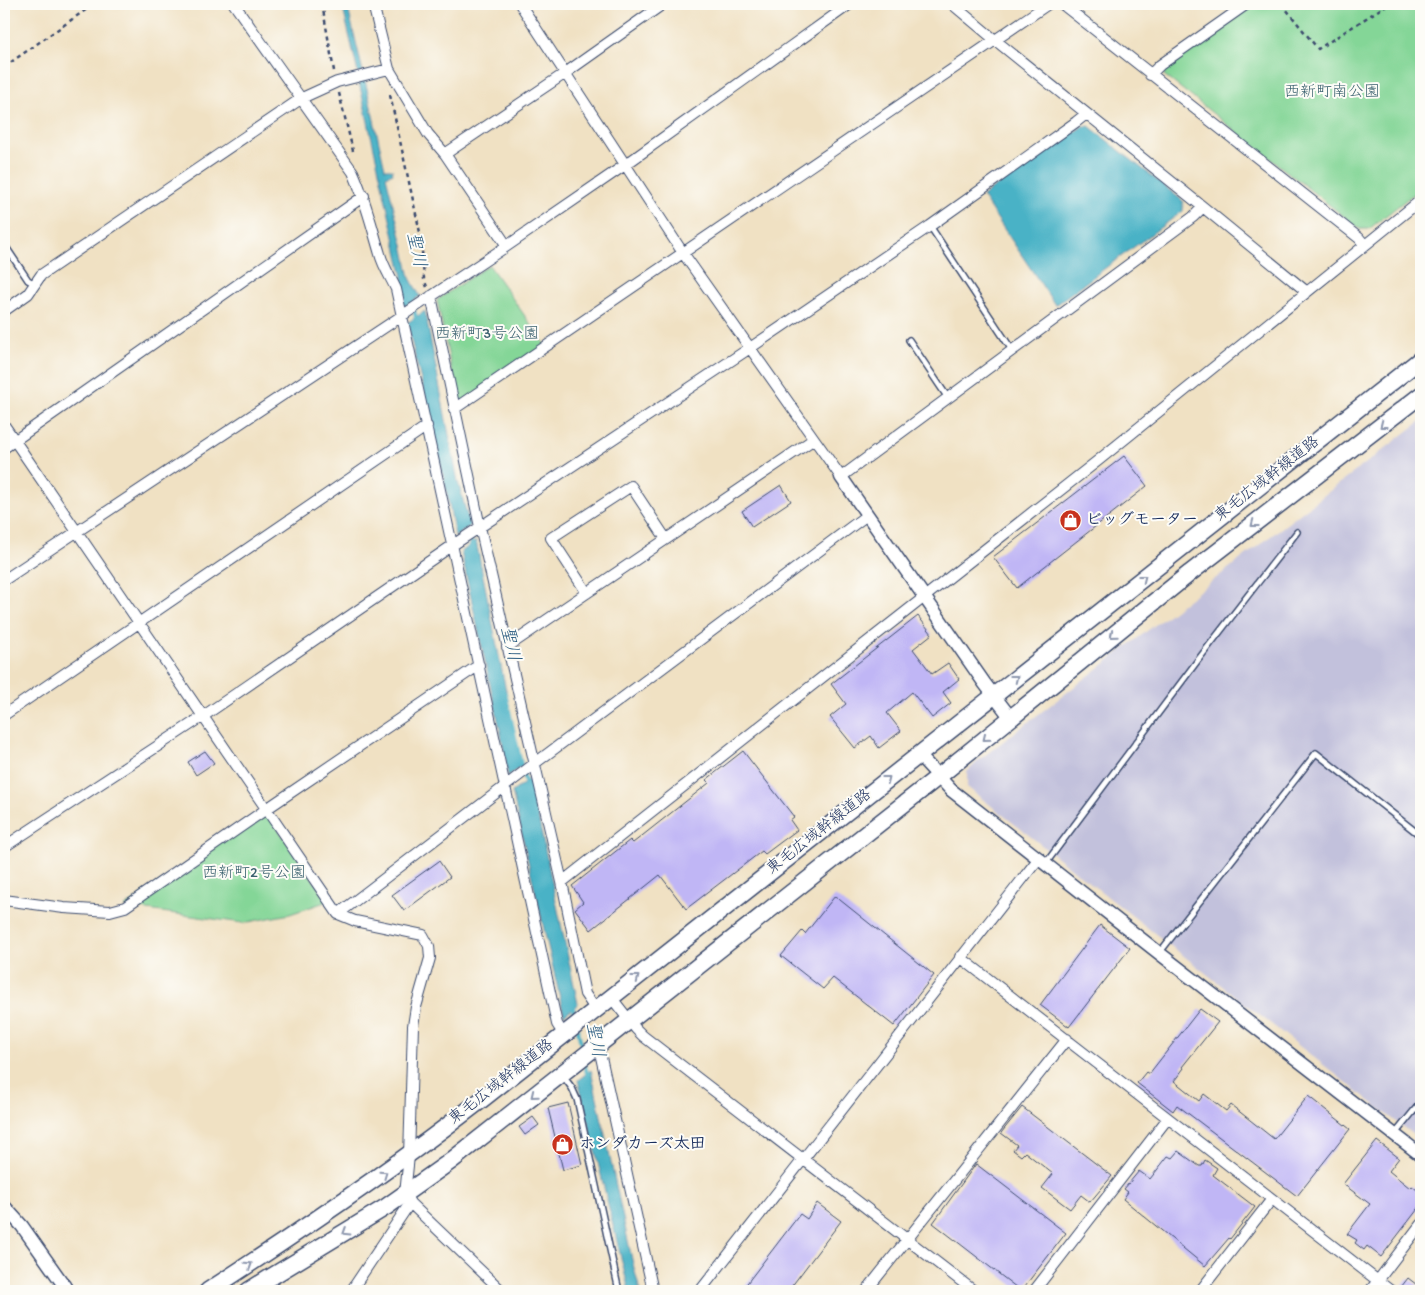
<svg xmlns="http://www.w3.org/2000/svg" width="1425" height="1295" font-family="'Gochi Hand','Klee One',sans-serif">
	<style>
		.industrial { fill: #c2c1dc }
		.green { fill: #84d697; stroke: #50827a }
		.water { fill: #48b2c6; stroke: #327092 }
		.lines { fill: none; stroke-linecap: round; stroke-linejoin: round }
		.stream { stroke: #48b2c6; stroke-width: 4 }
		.building { fill: #c0b6f5 }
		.service-casing { stroke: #3b4a6d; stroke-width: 8 }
		.minor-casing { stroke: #3b4a6d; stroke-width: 12 }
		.tertiary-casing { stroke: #3b4a6d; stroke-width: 15 }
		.trunk-casing { stroke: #3b4a6d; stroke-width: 19 }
		.path { stroke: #3b4a6d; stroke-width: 2.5; stroke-dasharray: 4 4; stroke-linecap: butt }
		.service { stroke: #fff; stroke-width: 5 }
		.minor { stroke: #fff; stroke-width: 10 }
		.tertiary { stroke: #fff; stroke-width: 12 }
		.trunk { stroke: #fff; stroke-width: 16 }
		.oneway { stroke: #8d97ae }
		.labels { text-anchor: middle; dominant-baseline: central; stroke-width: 4; stroke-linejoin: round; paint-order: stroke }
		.park-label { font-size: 16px; fill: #3a616f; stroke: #fdfcf7 }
		.street-label { font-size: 16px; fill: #1b2f5e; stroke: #fdfcf7 }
		.poi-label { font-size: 16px; font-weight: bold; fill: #1b2f5e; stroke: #fdfcf7; text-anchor: start }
		.water-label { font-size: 18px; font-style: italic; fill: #2b5d82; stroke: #fdfcf7 }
	</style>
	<rect width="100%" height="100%" fill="#fdfcf7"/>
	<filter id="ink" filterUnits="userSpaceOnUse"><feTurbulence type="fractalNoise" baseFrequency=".02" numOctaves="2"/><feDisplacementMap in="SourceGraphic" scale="10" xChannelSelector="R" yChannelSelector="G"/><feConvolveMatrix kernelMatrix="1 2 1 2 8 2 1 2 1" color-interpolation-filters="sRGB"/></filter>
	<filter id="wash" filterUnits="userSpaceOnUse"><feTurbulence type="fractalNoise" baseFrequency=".0096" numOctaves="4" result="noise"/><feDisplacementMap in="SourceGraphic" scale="20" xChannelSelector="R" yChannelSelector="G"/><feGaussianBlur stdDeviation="1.12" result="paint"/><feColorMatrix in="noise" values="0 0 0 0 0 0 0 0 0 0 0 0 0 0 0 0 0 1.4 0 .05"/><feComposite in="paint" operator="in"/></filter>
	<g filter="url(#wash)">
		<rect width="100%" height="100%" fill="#f0e1c3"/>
		<path class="industrial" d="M 1421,421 L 1421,1141 L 967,787 L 967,772 L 979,760 Z"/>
		<path class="green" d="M 1255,4 L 1421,4 L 1421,188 L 1369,229 L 1360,229 L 1164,75 L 1165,68 Z
			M 489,265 L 546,346 L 459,406 L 437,300 Z
			M 265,810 L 328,901 L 290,914 L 243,923 L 125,907 Z"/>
		<path class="water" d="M 342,4 L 347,4 L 363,72 L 358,73 Z
			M 365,80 L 385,169 L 392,169 L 393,173 L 386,176 L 404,249 L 410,278 L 420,296 L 402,308 L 401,290 L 403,277 L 359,82 Z
			M 1083,126 L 1089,126 L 1183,201 L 1183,211 L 1055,305 L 982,196 Z
			M 425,311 L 458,482 L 470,526 L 455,537 C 443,465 424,394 407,323 Z
			M 476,541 L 521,766 L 508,776 L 501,734 L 461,552 Z
			M 530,779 L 578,1004 L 564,1015 L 512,792 Z
			M 591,1070 L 633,1264 L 640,1291 L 629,1291 L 578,1080 Z"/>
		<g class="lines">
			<path class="stream" d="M 411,297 L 417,322
				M 469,535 L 473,550
				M 505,693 L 526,786
				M 572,1003 L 576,1021
				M 578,1030 L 583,1053
				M 584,1062 L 588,1077"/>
		</g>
		<g id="blocks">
			<path class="building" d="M 1124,456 L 1147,486 L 1017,588 L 993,557 Z
				M 781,485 L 791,501 L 752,527 L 742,511 Z
				M 918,616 L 932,634 L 913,649 L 932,674 L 948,663 L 959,679 L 943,692 L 951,703 L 932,718 L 912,692 L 887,713 L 901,731 L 879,748 L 871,736 L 855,748 L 830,717 L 846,704 L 831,684 Z
				M 205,751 L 214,763 L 196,775 L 188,762 Z
				M 743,751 L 794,817 L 790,820 L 797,830 L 765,854 L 762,851 L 686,909 L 660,875 L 591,930 L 575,909 L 583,902 L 572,886 L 630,840 L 633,843 L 709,783 L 706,780 Z
				M 439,861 L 450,877 L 404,911 L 392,895 Z
				M 835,896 L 934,975 L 894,1026 L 833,978 L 823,989 L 781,956 L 802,931 L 805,934 Z
				M 1100,925 L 1130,948 L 1069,1027 L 1040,1005 Z
				M 1200,1009 L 1218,1022 L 1182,1067 L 1184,1068 L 1174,1081 L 1199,1101 L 1204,1094 L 1226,1111 L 1231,1105 L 1274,1139 L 1308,1096 L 1350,1129 L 1297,1196 L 1177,1105 L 1173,1111 L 1137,1083 L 1146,1072 L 1149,1074 Z
				M 568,1103 L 582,1165 L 563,1170 L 548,1108 Z
				M 1022,1107 L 1112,1176 L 1090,1202 L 1081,1195 L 1070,1209 L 1042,1188 L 1053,1174 L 1025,1152 L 1021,1156 L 1013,1150 L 1017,1145 L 1001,1133 Z
				M 533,1117 L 539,1125 L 525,1135 L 519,1127 Z
				M 1377,1141 L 1399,1158 L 1389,1171 L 1410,1188 L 1412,1186 L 1421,1193 L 1421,1205 L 1381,1257 L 1367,1246 L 1364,1250 L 1355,1243 L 1357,1240 L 1347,1234 L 1370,1204 L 1343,1184 Z
				M 1178,1151 L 1199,1166 L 1202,1166 L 1205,1160 L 1217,1168 L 1213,1175 L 1255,1207 L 1230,1239 L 1229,1238 L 1205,1266 L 1123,1199 L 1128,1192 L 1124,1189 L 1139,1171 L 1150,1179 L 1168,1156 L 1172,1158 Z
				M 976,1164 L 1066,1233 L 1021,1291 L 933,1223 Z
				M 817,1203 L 841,1221 L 788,1291 L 741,1291 L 800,1214 L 807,1219 Z
				M 1408,1278 L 1421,1288 L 1421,1291 L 1398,1291 Z"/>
		</g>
	</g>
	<g filter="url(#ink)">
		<use href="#blocks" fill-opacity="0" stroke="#3b4a6d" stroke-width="1"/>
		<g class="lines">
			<defs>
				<path id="service" d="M 930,226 L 1012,350
					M 4,244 L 28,280 L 35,284
					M 909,340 L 948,398
					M 1046,863 L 1198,660 L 1297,532
					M 1160,952 L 1316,753 L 1421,836
					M 563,1076 L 572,1088 L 577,1099 L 619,1291
					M 1395,1134 L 1421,1102"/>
				<path id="minor" d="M 234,4 L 353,172 C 366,201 371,224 380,254 C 383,266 391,278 396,289 L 557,1024 L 564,1035
					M 373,4 L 389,69 L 428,134 L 445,154 L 507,246
					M 520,4 L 683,253 L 841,477 L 1193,217 L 1203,207
					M 952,4 L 995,40 L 1203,207 L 1307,292
					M 1062,4 L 1359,238 L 1364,244
					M 1150,75 L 1160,65 L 1247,4
					M 445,154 L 564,74 L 663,4
					M 431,296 L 480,527 L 562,882 L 585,994 L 596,1010
					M 4,311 L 28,294 L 41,275 L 302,98 L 337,82 L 389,69
					M 454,409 L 1048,4
					M 4,425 L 338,914 L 355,921 L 423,935 L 429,946 L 430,958 L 416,1007 L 413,1026 L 409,1156 L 405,1194 L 410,1203 L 502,1291
					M 4,448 L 364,196
					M 4,580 L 507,246 L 625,165 L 850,4
					M 587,593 L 551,538 L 631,486 L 666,539
					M 507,647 L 814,439
					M 4,715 L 427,426
					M 4,847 L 202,717 L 456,543 L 750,348 L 930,226 L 1076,122 L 1086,114
					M 562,882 L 1100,459 L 1421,200
					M 4,900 L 64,908 L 110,911 L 125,907 L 265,810 L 479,665
					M 338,914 L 534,764 L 867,515
					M 960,957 L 1391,1291
					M 611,997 L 636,1029 L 643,1036 L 974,1291
					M 596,1047 L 601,1057 L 653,1291
					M 351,1291 L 410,1203
					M 700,1291 L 1039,858
					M 866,1291 L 1067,1039
					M 1034,1291 L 1168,1118
					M 1200,1291 L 1272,1199
					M 1370,1291 L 1421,1224"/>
				<path id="tertiary" d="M 841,477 L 985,684 L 1011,718
					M 919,755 L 951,790 L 1159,953 L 1421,1155
					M 4,1206 L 22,1226 L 68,1291"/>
				<path id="trunk" d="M 208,1291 C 301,1231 392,1169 480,1101 L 1421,359
					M 248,1291 L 386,1207 L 451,1161 L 938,777 L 1190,573 L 1421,395"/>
			</defs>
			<use href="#service" class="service-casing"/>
			<use href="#minor" class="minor-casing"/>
			<use href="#tertiary" class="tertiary-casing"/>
			<use href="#trunk" class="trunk-casing"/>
			<path class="path" d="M 322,4 L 334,71
				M 1282,4 L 1318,49 L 1388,4
				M 4,67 L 94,4
				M 339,93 L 353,151
				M 390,95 L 421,237 L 424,279 L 427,287"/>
			<use href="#service" class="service"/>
			<use href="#minor" class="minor"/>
			<use href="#tertiary" class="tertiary"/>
			<use href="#trunk" class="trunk"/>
		</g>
		<defs><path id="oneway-chevron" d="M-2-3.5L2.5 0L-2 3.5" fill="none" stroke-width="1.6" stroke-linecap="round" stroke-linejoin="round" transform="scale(1.25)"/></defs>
		<g class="oneway">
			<use href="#oneway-chevron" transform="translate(1383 425) rotate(142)"/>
			<use href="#oneway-chevron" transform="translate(1254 524) rotate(142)"/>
			<use href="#oneway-chevron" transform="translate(1143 578) rotate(-38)"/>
			<use href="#oneway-chevron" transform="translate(1113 635) rotate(141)"/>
			<use href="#oneway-chevron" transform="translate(1015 678) rotate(-38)"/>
			<use href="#oneway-chevron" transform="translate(986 738) rotate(141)"/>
			<use href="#oneway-chevron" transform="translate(887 779) rotate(-38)"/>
			<use href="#oneway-chevron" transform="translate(636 978) rotate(-38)"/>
			<use href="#oneway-chevron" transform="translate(534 1095) rotate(141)"/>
			<use href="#oneway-chevron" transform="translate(384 1174) rotate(-35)"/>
			<use href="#oneway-chevron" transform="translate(346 1232) rotate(148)"/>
			<use href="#oneway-chevron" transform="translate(249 1265) rotate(-33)"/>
		</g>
	</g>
	<defs>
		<symbol id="shop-disc" viewBox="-11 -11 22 22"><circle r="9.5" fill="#c8321e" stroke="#fdfcf7"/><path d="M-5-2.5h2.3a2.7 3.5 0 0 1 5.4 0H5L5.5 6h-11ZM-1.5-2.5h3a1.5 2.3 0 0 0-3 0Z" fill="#fff"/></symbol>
	</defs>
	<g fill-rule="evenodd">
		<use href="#shop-disc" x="1058" y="508" width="25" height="25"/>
		<use href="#shop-disc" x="550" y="1132" width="25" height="25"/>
	</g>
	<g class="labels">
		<g class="park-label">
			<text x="1332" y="93">西新町南公園</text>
			<text x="487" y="335">西新町3号公園</text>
			<text x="254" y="874">西新町2号公園</text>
		</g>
		<g class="street-label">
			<text transform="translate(1268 480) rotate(-38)">東毛広域幹線道路</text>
			<text transform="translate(820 833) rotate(-38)">東毛広域幹線道路</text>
			<text transform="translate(502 1083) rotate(-38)">東毛広域幹線道路</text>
		</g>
		<g class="poi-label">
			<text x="1086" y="521">ビッグモーター</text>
			<text x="579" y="1145">ホンダカーズ太田</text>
		</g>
		<g class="water-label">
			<text transform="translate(415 250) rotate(78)">聖川</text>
			<text transform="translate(509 644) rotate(77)">聖川</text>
			<text transform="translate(594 1040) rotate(79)">聖川</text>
		</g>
	</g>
	<rect width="1425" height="1295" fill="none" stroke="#fdfcf7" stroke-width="20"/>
</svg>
